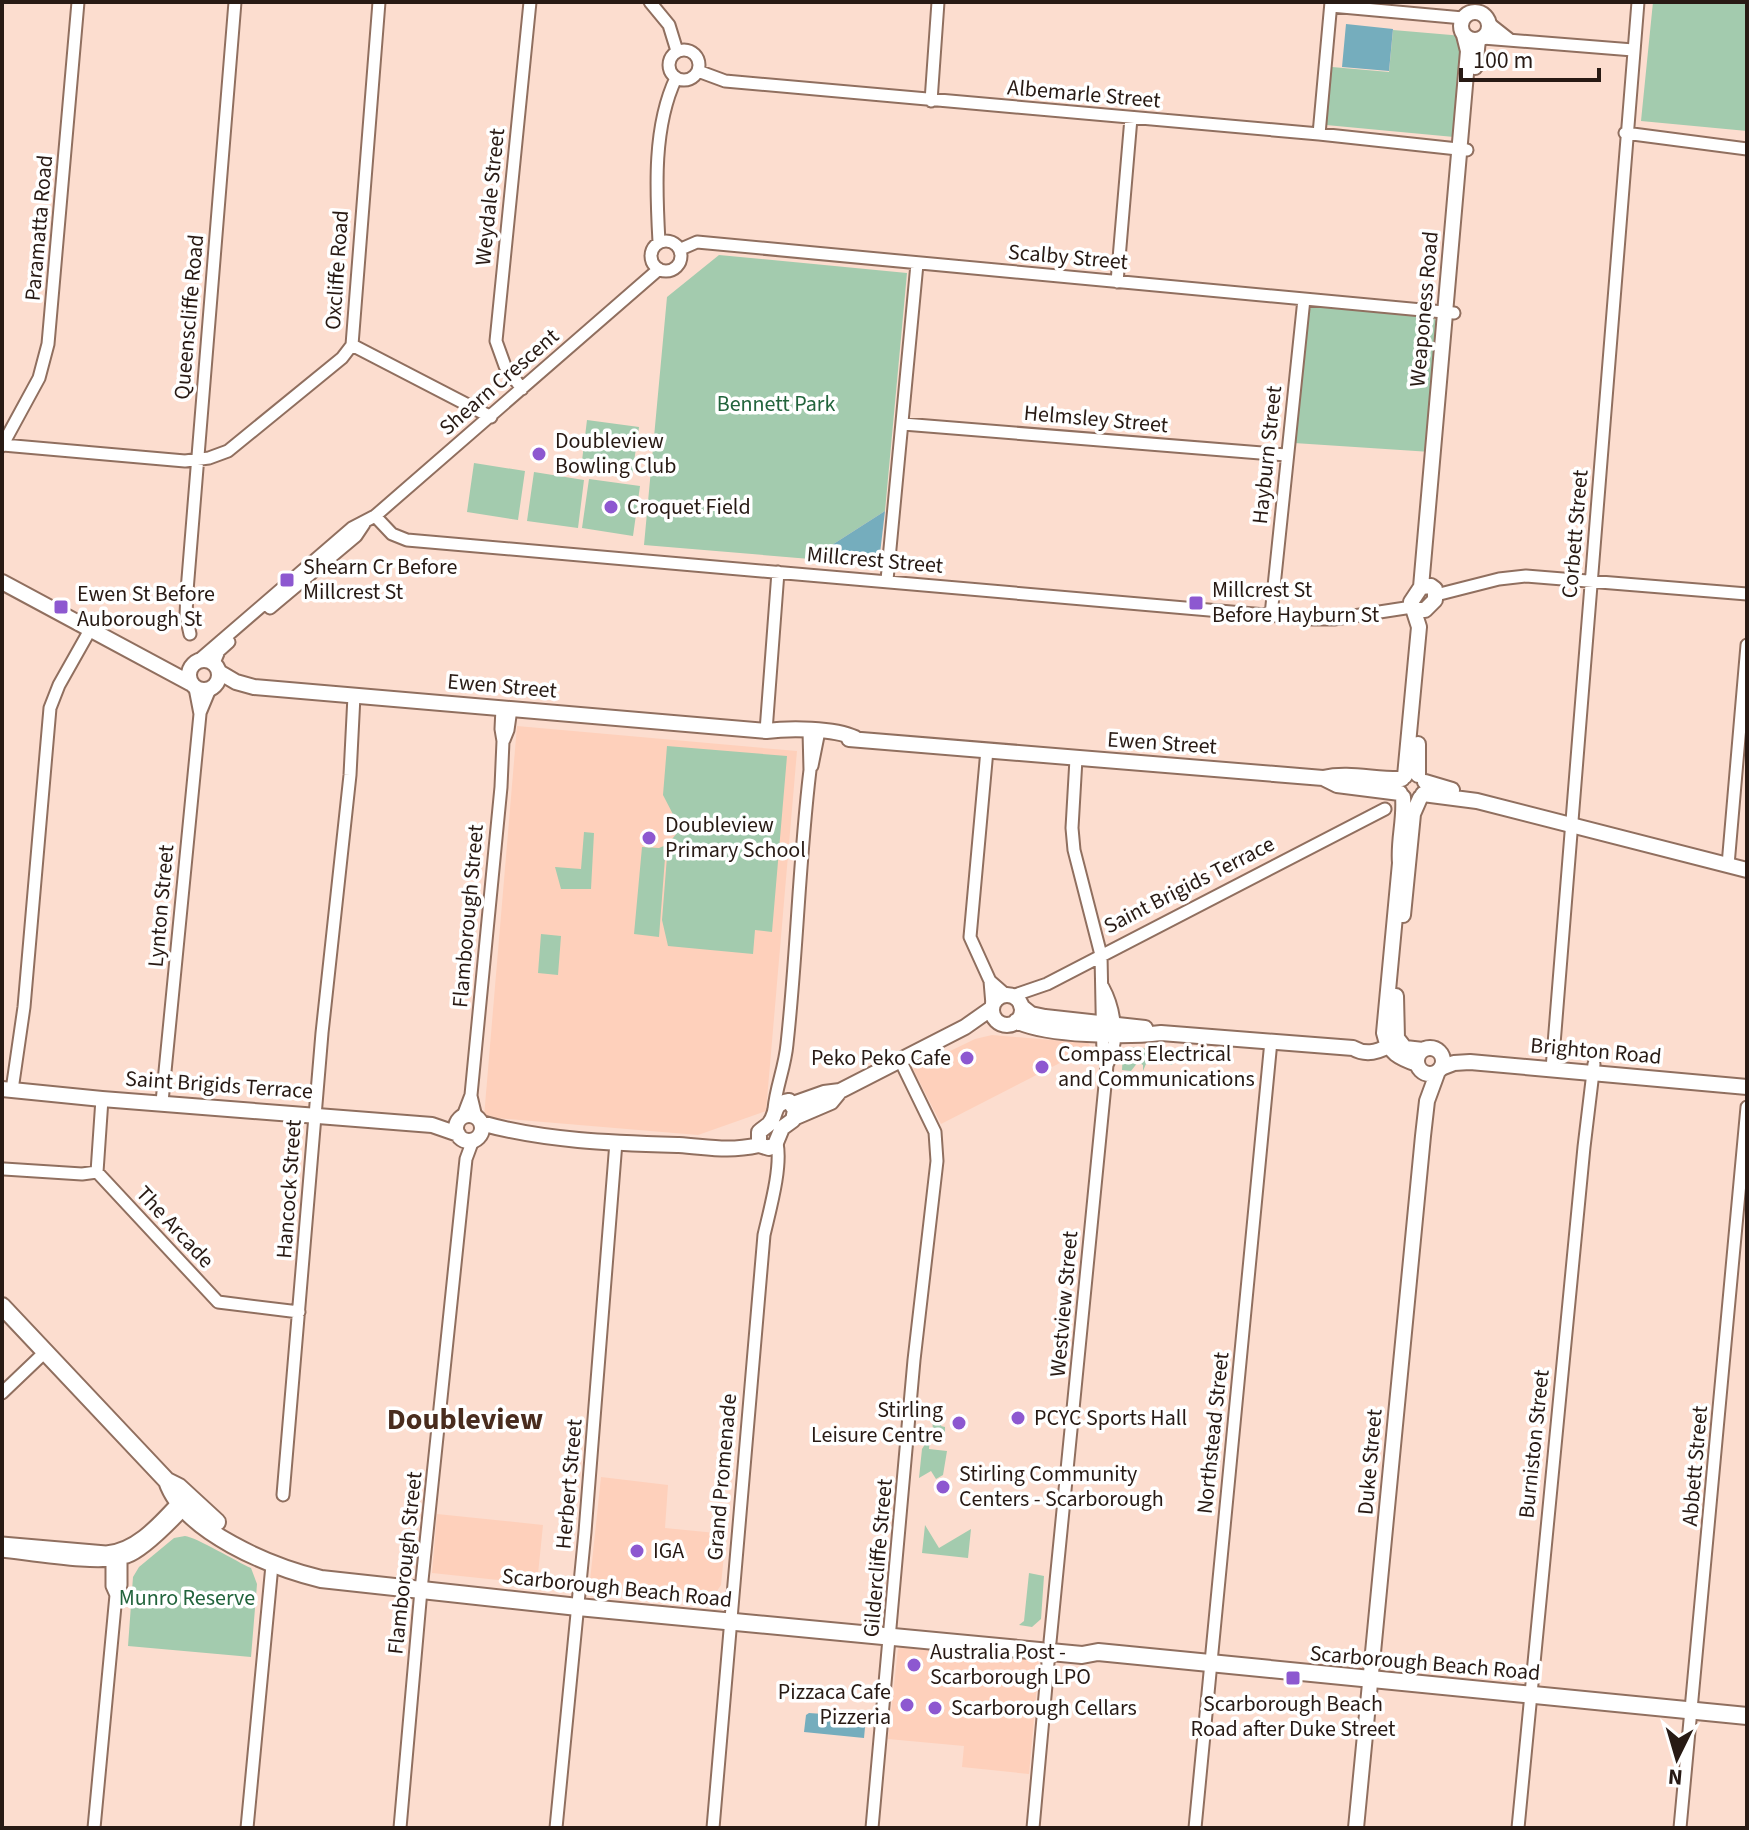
<svg xmlns="http://www.w3.org/2000/svg" width="1749" height="1830" font-family="'Source Sans 3',sans-serif">
	<style>
		.built { fill: #fed0bb }
		.green { fill: #a3cbae }
		.water { fill: #75adbd }
		.lines { fill: none; stroke-linecap: round; stroke-linejoin: round }
		.minor-casing { stroke: #906f5f; stroke-width: 15 }
		.tertiary-casing { stroke: #906f5f; stroke-width: 18 }
		.secondary-casing { stroke: #906f5f; stroke-width: 18 }
		.primary-casing { stroke: #906f5f; stroke-width: 20 }
		.minor { stroke: #fff; stroke-width: 11 }
		.tertiary { stroke: #fff; stroke-width: 14 }
		.secondary { stroke: #fff; stroke-width: 14 }
		.primary { stroke: #fff; stroke-width: 16 }
		.poi-dot { fill: #8d58d0; stroke: #fff; stroke-width: 3 }
		.labels { text-anchor: middle; dominant-baseline: central; stroke-width: 7; stroke-linejoin: round; paint-order: stroke }
		.street-label { font-size: 22px; fill: #281a14; stroke: #fff }
		.park-label { font-size: 22px; fill: #22643c; stroke: #fff }
		.poi-label { font-size: 22px; fill: #281a14; stroke: #fff; text-anchor: start }
		.district-label { font-size: 30px; font-weight: bold; fill: #492c1e; stroke: #fff }
	</style>
	<rect width="100%" height="100%" fill="#fcddcf"/>
	<path class="built" d="M 517,726 L 797,751 L 766,1111 L 698,1135 L 484,1117 Z
		M 992,1035 L 1088,1043 L 1091,1047 L 941,1124 L 913,1069 L 975,1039 Z
		M 601,1477 L 668,1485 L 665,1528 L 726,1534 L 721,1585 L 713,1597 L 708,1600 L 589,1590 Z
		M 437,1514 L 543,1525 L 537,1584 L 432,1573 Z
		M 903,1645 L 1036,1659 L 1039,1664 L 1029,1774 L 962,1767 L 964,1746 L 888,1739 L 898,1649 Z"/>
	<path class="green" d="M 1653,2 L 1747,2 L 1747,131 L 1641,121 Z
		M 1393,30 L 1463,36 L 1454,137 L 1326,125 L 1332,67 L 1389,72 Z
		M 719,255 L 907,273 L 885,511 L 810,559 L 644,545 L 667,297 Z
		M 1314,304 L 1431,314 L 1441,328 L 1431,452 L 1294,443 L 1302,319 Z
		M 587,420 L 639,427 L 632,476 L 581,469 Z
		M 474,463 L 525,471 L 518,520 L 467,512 Z
		M 534,472 L 584,480 L 578,528 L 527,521 Z
		M 589,479 L 640,486 L 633,536 L 582,528 Z
		M 667,746 L 787,756 L 772,932 L 755,930 L 753,954 L 668,946 L 662,920 L 668,844 L 677,833 L 678,824 L 663,795 Z
		M 584,832 L 594,833 L 591,889 L 561,889 L 555,867 L 581,869 Z
		M 666,845 L 659,937 L 634,934 L 642,847 L 659,848 Z
		M 541,934 L 561,936 L 558,975 L 538,973 Z
		M 1128,1047 L 1175,1051 L 1172,1065 L 1148,1059 L 1143,1071 L 1143,1065 L 1138,1062 L 1131,1071 L 1122,1070 L 1123,1052 Z
		M 932,1413 L 938,1414 L 937,1419 L 942,1420 L 941,1426 L 945,1427 L 945,1432 L 938,1432 L 937,1438 L 930,1437 L 929,1449 L 947,1451 L 943,1475 L 936,1479 L 931,1471 L 919,1478 L 922,1449 L 933,1432 Z
		M 925,1525 L 939,1548 L 971,1529 L 968,1558 L 922,1553 Z
		M 185,1536 C 196,1537 237,1562 251,1568 L 257,1584 L 251,1657 L 128,1646 L 133,1577 L 139,1567 L 174,1538 Z
		M 1029,1573 L 1044,1576 L 1041,1619 L 1032,1627 L 1019,1625 L 1024,1621 Z"/>
	<path class="water" d="M 1346,24 L 1393,29 L 1389,71 L 1342,67 Z
		M 885,511 L 879,562 L 810,559 Z
		M 809,1713 L 866,1717 L 864,1738 L 804,1732 L 806,1715 Z"/>
	<g class="lines">
		<defs>
			<path id="minor" d="M 650,2 L 669,25 L 677,51
				M 1331,6 L 1463,18
				M 1490,24 L 1509,39
				M 1483,38 L 1633,50
				M669 65a15 15 0 1 1 30 0a15 15 0 1 1-30 0Z
				M 698,71 L 725,81 L 1319,134 L 1467,150
				M 931,101 L 938,2
				M 1625,133 L 1747,149
				M 1319,134 L 1331,2
				M651 256a15 15 0 1 1 30 0a15 15 0 1 1-30 0Z
				M 659,242 C 656,189 653,126 676,78
				M 681,249 L 697,242 L 1454,313
				M 1117,282 L 1131,118
				M 352,345 L 491,417
				M 522,389 L 505,366 L 496,341 L 530,2
				M 903,424 L 1286,455
				M 3,445 L 185,461 L 209,458 L 228,451 L 342,358 L 352,345 L 379,2
				M 2,446 L 39,378 L 48,344 L 78,2
				M 375,516 L 392,534 L 407,540 L 1312,619 L 1334,619 L 1412,607
				M 887,580 L 917,264
				M 1436,595 L 1499,579 L 1526,576 L 1747,594
				M 270,608 L 356,536 L 364,524
				M 1271,615 L 1304,299
				M 190,634 L 186,616 L 187,591 L 235,2
				M 199,660 L 352,528 L 375,516 L 659,269
				M 214,663 L 219,651 L 229,642
				M 200,713 L 210,689
				M 766,731 L 778,572
				M 504,740 L 508,730 L 511,709
				M 987,750 L 970,937 L 990,981 L 1006,995
				M 812,766 L 819,731
				M 1728,865 L 1747,645
				M 990,981 L 992,1005
				M 1103,987 C 1115,1009 1120,1042 1107,1065
				M 1012,996 L 1047,984 L 1385,809
				M 1552,1069 L 1638,2
				M 12,1090 L 24,1007 L 50,708 L 59,685 L 90,630
				M 471,1096 L 476,1117
				M 102,1099 L 97,1172 L 218,1302 L 299,1312
				M 162,1102 L 200,714 L 195,688
				M 774,1109 C 776,1087 785,1067 787,1044 C 797,953 799,861 810,770 L 809,731
				M 463,1116 L 471,1095 L 501,787 L 503,741 L 501,729 L 502,708
				M 4,1169 L 82,1174 L 97,1172
				M 2,1393 L 45,1352
				M 283,1495 L 322,1033 L 350,775 L 354,696
				M 2,1543 L 106,1552 C 137,1550 161,1520 181,1499
				M 2,1551 C 31,1554 102,1567 127,1557 C 145,1551 176,1518 189,1504
				M 112,1552 L 112,1586 L 116,1595
				M 1050,1642 L 1107,1065 L 1103,1055 L 1101,955 L 1074,850 L 1072,828 L 1076,759
				M 94,1828 L 116,1595 L 121,1585 L 121,1551
				M 247,1828 L 272,1565
				M 400,1828 L 421,1590 L 466,1159 L 473,1140
				M 556,1828 L 585,1532 L 616,1142
				M 713,1828 L 764,1235 C 770,1209 782,1167 777,1143
				M 872,1828 L 914,1360 L 937,1161 L 935,1132 L 900,1060
				M 1033,1828 L 1049,1652
				M 1195,1828 L 1271,1041
				M 1518,1828 L 1584,1147 L 1594,1064
				M 1680,1828 L 1747,1107"/>
			<path id="tertiary" d="M 1425,782 L 1452,790
				M 1423,794 L 1477,801 L 1747,870
				M992 1010a15 15 0 1 1 30 0a15 15 0 1 1-30 0Z
				M 1021,1006 L 1031,1014 L 1045,1017 L 1145,1028
				M 1016,1021 C 1047,1036 1126,1037 1161,1033 L 1353,1048 C 1365,1055 1376,1053 1388,1046
				M 1441,1068 L 1454,1063 L 1470,1062 L 1747,1087
				M 2,1089 L 102,1099 L 432,1125 L 458,1134
				M 789,1101 L 795,1110 L 793,1120 L 782,1128 L 775,1145 L 769,1148 L 759,1145 L 759,1132 C 762,1129 766,1127 769,1124 C 778,1114 771,1104 789,1101 Z
				M 793,1104 L 824,1093 L 840,1091 L 965,1027 L 992,1008
				M456 1128a13 13 0 1 1 26 0a13 13 0 1 1-26 0Z
				M 796,1117 L 831,1102 L 840,1091
				M 481,1123 C 544,1141 614,1143 679,1145 C 709,1147 727,1152 759,1145"/>
			<path id="secondary" d="M1461 26a14 14 0 1 1 28 0a14 14 0 1 1-28 0Z
				M 1475,67 L 1478,40
				M 2,582 L 190,683
				M 1421,587 L 1468,51 L 1464,35
				M189 675a15 15 0 1 1 30 0a15 15 0 1 1-30 0Z
				M 219,672 L 236,682 L 254,687 L 766,731 C 789,728 834,728 855,738
				M 849,739 L 1323,778 C 1349,772 1375,780 1402,779
				M 1418,775 L 1418,744
				M 1405,776 L 1419,627 L 1411,602 L 1421,587 L 1431,586 L 1435,589 L 1435,600 L 1425,610 L 1415,610
				M 1323,778 L 1337,785 L 1400,793
				M 1403,797 C 1405,820 1398,840 1400,863 L 1384,1033 C 1388,1053 1400,1058 1417,1064
				M 1403,915 L 1413,814 L 1420,798
				M 1396,996 L 1397,1038 L 1405,1048 L 1423,1050
				M1417 1061a13 13 0 1 1 26 0a13 13 0 1 1-26 0Z
				M 1356,1828 L 1423,1136 L 1427,1101 L 1438,1071"/>
			<path id="primary" d="M 2,1306 L 167,1481 L 179,1487 L 217,1522
				M 167,1481 C 184,1532 272,1567 321,1579 L 578,1607 L 1082,1655 L 1098,1652 L 1747,1716"/>
		</defs>
		<use href="#minor" class="minor-casing"/>
		<use href="#tertiary" class="tertiary-casing"/>
		<use href="#secondary" class="secondary-casing"/>
		<use href="#primary" class="primary-casing"/>
		<use href="#minor" class="minor"/>
		<use href="#tertiary" class="tertiary"/>
		<use href="#secondary" class="secondary"/>
		<use href="#primary" class="primary"/>
	</g>
	<g class="poi-dot">
		<circle cx="539" cy="454" r="8"/>
		<circle cx="611" cy="507" r="8"/>
		<rect x="279" y="572" width="16" height="16" rx="4"/>
		<rect x="1188" y="595" width="16" height="16" rx="4"/>
		<rect x="53" y="599" width="16" height="16" rx="4"/>
		<circle cx="649" cy="838" r="8"/>
		<circle cx="967" cy="1058" r="8"/>
		<circle cx="1042" cy="1067" r="8"/>
		<circle cx="1018" cy="1418" r="8"/>
		<circle cx="959" cy="1423" r="8"/>
		<circle cx="943" cy="1487" r="8"/>
		<circle cx="637" cy="1551" r="8"/>
		<circle cx="914" cy="1665" r="8"/>
		<rect x="1285" y="1670" width="16" height="16" rx="4"/>
		<circle cx="907" cy="1705" r="8"/>
		<circle cx="935" cy="1708" r="8"/>
	</g>
	<g class="labels">
		<g class="street-label">
			<text transform="translate(1084 94) rotate(5)">Albemarle Street</text>
			<text transform="translate(490 197) rotate(-84)">Weydale Street</text>
			<text transform="translate(39 228) rotate(-85)">Paramatta Road</text>
			<text transform="translate(1068 257) rotate(5)">Scalby Street</text>
			<text transform="translate(337 270) rotate(-86)">Oxcliffe Road</text>
			<text transform="translate(1424 309) rotate(-85)">Weaponess Road</text>
			<text transform="translate(189 317) rotate(-85)">Queenscliffe Road</text>
			<text transform="translate(499 382) rotate(-41)">Shearn Crescent</text>
			<text transform="translate(1096 419) rotate(5)">Helmsley Street</text>
			<text transform="translate(1267 455) rotate(-84)">Hayburn Street</text>
			<text transform="translate(1575 534) rotate(-85)">Corbett Street</text>
			<text transform="translate(875 560) rotate(5)">Millcrest Street</text>
			<text transform="translate(502 686) rotate(5)">Ewen Street</text>
			<text transform="translate(1162 743) rotate(4)">Ewen Street</text>
			<text transform="translate(1189 885) rotate(-27)">Saint Brigids Terrace</text>
			<text transform="translate(161 906) rotate(-85)">Lynton Street</text>
			<text transform="translate(468 916) rotate(-85)">Flamborough Street</text>
			<text transform="translate(1596 1051) rotate(5)">Brighton Road</text>
			<text transform="translate(219 1085) rotate(4)">Saint Brigids Terrace</text>
			<text transform="translate(289 1189) rotate(-86)">Hancock Street</text>
			<text transform="translate(175 1227) rotate(47)">The Arcade</text>
			<text transform="translate(1064 1304) rotate(-85)">Westview Street</text>
			<text transform="translate(1213 1433) rotate(-84)">Northstead Street</text>
			<text transform="translate(1534 1444) rotate(-84)">Burniston Street</text>
			<text transform="translate(1370 1462) rotate(-85)">Duke Street</text>
			<text transform="translate(1695 1466) rotate(-85)">Abbett Street</text>
			<text transform="translate(722 1477) rotate(-85)">Grand Promenade</text>
			<text transform="translate(569 1484) rotate(-85)">Herbert Street</text>
			<text transform="translate(878 1558) rotate(-85)">Gildercliffe Street</text>
			<text transform="translate(405 1563) rotate(-84)">Flamborough Street</text>
			<text transform="translate(617 1588) rotate(6)">Scarborough Beach Road</text>
			<text transform="translate(1425 1663) rotate(5)">Scarborough Beach Road</text>
		</g>
		<g class="park-label">
			<text x="776" y="404">Bennett Park</text>
			<text x="187" y="1598">Munro Reserve</text>
		</g>
		<g class="poi-label">
			<text x="555" y="441">Doubleview<tspan x="555" dy="25">Bowling Club</tspan></text>
			<text x="627" y="507">Croquet Field</text>
			<text x="303" y="567">Shearn Cr Before<tspan x="303" dy="25">Millcrest St</tspan></text>
			<text x="1212" y="590">Millcrest St<tspan x="1212" dy="25">Before Hayburn St</tspan></text>
			<text x="77" y="594">Ewen St Before<tspan x="77" dy="25">Auborough St</tspan></text>
			<text x="665" y="825">Doubleview<tspan x="665" dy="25">Primary School</tspan></text>
			<text x="1058" y="1054">Compass Electrical<tspan x="1058" dy="25">and Communications</tspan></text>
			<text x="951" y="1058" text-anchor="end">Peko Peko Cafe</text>
			<text x="943" y="1410" text-anchor="end">Stirling<tspan x="943" dy="25">Leisure Centre</tspan></text>
			<text x="1034" y="1418">PCYC Sports Hall</text>
			<text x="959" y="1474">Stirling Community<tspan x="959" dy="25">Centers - Scarborough</tspan></text>
			<text x="653" y="1551">IGA</text>
			<text x="930" y="1652">Australia Post -<tspan x="930" dy="25">Scarborough LPO</tspan></text>
			<text x="891" y="1692" text-anchor="end">Pizzaca Cafe<tspan x="891" dy="25">Pizzeria</tspan></text>
			<text x="1293" y="1704" text-anchor="middle">Scarborough Beach<tspan x="1293" dy="25">Road after Duke Street</tspan></text>
			<text x="951" y="1708">Scarborough Cellars</text>
		</g>
		<g class="district-label">
			<text x="465" y="1419">Doubleview</text>
		</g>
	</g>
	<rect width="1749" height="1830" fill="none" stroke="#281a14" stroke-width="8"/>
	<g transform="translate(1677 1758) rotate(185)" stroke="#ffffff" stroke-width="6" paint-order="stroke">
	<path d="M0-6L14 30L0 20L-14 30Z" fill="#281a14"/>
	<text y="-12" font-size="22" font-weight="bold" text-anchor="middle" fill="#281a14">N</text>
	</g>
	<path d="M1461 68v12h138v-12" fill="none" stroke="#281a14" stroke-width="4"/>
	<text x="1473" y="68" font-size="24" fill="#281a14" stroke="#ffffff" stroke-width="6" paint-order="stroke">100 m</text>
</svg>
